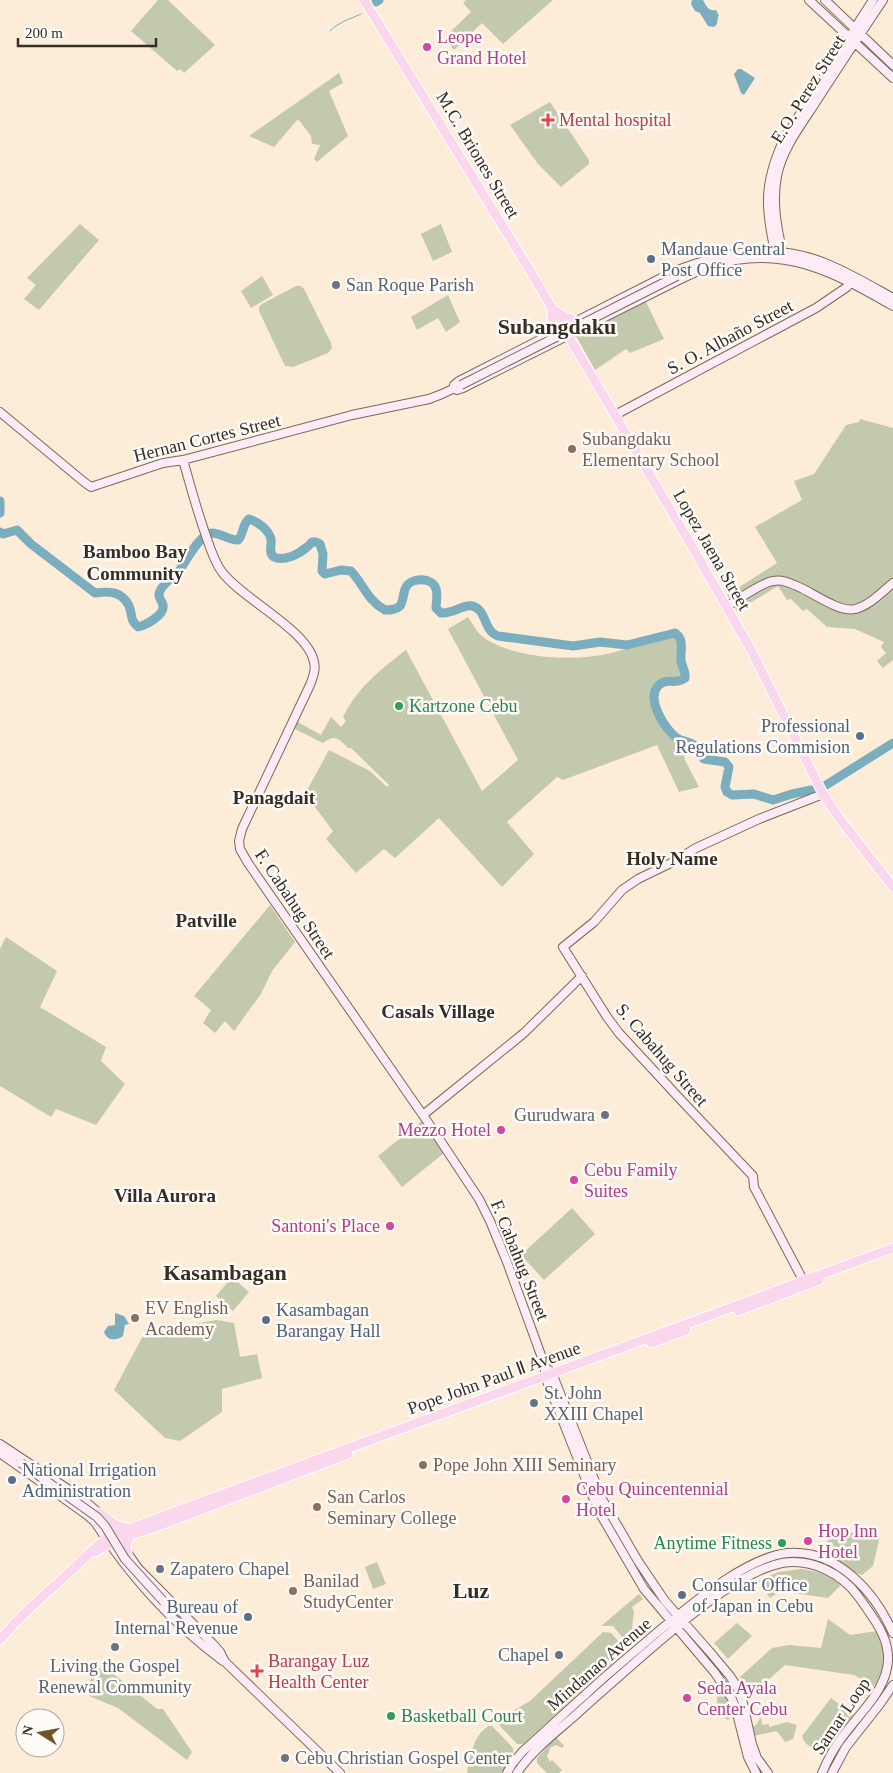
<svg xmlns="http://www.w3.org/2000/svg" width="893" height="1773" font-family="'Times New Roman',serif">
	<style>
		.green { fill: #c3c9ac }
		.water { fill: #7aadbd }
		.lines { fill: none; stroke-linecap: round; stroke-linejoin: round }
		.stream { stroke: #7aadbd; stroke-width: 1 }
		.river { stroke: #7aadbd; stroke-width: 9 }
		.secondary-casing { stroke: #796a58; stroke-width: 10 }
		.primary-casing { stroke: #fff; stroke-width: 11 }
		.secondary { stroke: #fdebf6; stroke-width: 8 }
		.primary { stroke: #fbd7ee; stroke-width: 9 }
		.secondary-bridge-casing { stroke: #796a58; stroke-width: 10; stroke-linecap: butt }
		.secondary-bridge { stroke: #fdebf6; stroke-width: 8 }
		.hotel-dot { fill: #d1479c; stroke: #fffbf7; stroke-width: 2 }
		.health-dot { fill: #e0444e; stroke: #fffbf7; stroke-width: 2 }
		.service-dot { fill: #5c6f8a; stroke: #fffbf7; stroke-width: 2 }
		.worship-dot { fill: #6b7280; stroke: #fffbf7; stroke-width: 2 }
		.education-dot { fill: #8d6e63; stroke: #fffbf7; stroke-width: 2 }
		.leisure-dot { fill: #2e9e5b; stroke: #fffbf7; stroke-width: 2 }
		.labels { text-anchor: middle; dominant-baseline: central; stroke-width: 5; stroke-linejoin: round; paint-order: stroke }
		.hotel-label { font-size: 18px; fill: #b23c85; stroke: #fffbf7; text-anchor: start }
		.street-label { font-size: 18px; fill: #352e26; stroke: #fffbf7 }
		.health-label { font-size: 18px; fill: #be3a42; stroke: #fffbf7; text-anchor: start }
		.service-label { font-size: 18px; fill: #4e5e75; stroke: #fffbf7; text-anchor: start }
		.worship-label { font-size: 18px; fill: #5b616d; stroke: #fffbf7; text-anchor: start }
		.education-label { font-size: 18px; fill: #785e54; stroke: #fffbf7; text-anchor: start }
		.leisure-label { font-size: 18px; fill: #27864d; stroke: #fffbf7; text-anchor: start }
		.neighbourhood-label { font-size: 19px; font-weight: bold; fill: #352e26; stroke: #fffbf7 }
		.district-label { font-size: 22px; font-weight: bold; fill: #352e26; stroke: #fffbf7 }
	</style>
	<rect width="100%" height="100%" fill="#fdecd7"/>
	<path class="green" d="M 158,0 L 168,0 L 215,45 L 184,73 L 180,69 L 177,71 L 131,31 Z
		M 466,0 L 553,0 L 503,44 L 482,23 L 454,50 L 444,38 L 471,12 L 463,3 Z
		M 339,73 L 343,83 L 329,91 L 348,136 L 317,162 L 314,159 L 320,145 L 312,144 L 311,136 L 298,119 L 274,147 L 249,136 Z
		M 550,102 L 589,160 L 589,164 L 561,187 L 538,164 L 510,125 Z
		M 80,224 L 99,240 L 39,310 L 24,299 L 36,285 L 27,278 Z
		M 441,224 L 452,252 L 433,261 L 421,234 Z
		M 262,276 L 273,295 L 251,308 L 241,291 Z
		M 296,286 L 301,286 L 304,289 L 331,343 L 332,348 L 328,353 L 293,367 L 285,366 L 259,311 L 259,307 L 262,304 Z
		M 448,295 L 460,322 L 446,332 L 438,318 L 417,330 L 411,317 Z
		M 645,300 L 664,339 L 630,353 L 626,349 L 595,370 L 576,336 Z
		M 860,419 L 893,428 L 893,660 L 883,668 L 877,661 L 886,653 L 881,647 L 884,642 L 855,629 L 827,627 L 807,609 L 803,611 L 791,599 L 787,600 L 778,586 L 737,611 L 727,595 L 777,563 L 755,527 L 802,500 L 794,481 L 814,474 L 846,425 L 859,422 Z
		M 468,617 C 472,623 476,631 482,636 C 511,659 576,662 611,653 C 631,648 651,641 670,634 L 676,636 L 679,640 L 681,674 L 675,679 L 662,678 L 655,683 L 652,699 L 665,733 L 671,734 L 680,743 L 685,760 L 699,787 L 679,792 L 657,745 L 563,780 L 557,777 L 507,822 L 534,854 L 502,887 L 439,818 L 395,858 L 384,849 L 356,873 L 326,839 L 333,831 L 305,794 L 329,750 L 370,771 L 387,787 L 389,785 L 351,748 L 348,748 C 338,738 335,734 323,743 L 293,728 L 296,721 L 321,735 L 331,717 L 341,727 L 346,721 L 343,717 C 357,688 381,669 406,650 L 482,791 L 518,760 L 448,629 Z
		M 270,905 L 295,942 L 272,971 L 261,994 L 234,1031 L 225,1021 L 215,1033 L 203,1023 L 211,1010 L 194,996 Z
		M 6,937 L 57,971 L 40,1007 L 106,1047 L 101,1061 L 125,1084 L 96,1125 L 56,1109 L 51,1117 L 0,1086 L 0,949 Z
		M 422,1121 L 444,1153 L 402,1187 L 378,1156 Z
		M 572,1208 L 595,1234 L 544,1280 L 521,1255 Z
		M 232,1277 L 249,1292 L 233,1311 L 216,1296 Z
		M 216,1320 L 234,1323 L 240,1357 L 257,1354 L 262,1378 L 222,1389 L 222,1412 L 180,1441 L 165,1438 L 114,1390 L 144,1334 Z
		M 830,1530 L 880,1536 L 873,1566 L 862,1575 C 850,1572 837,1561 825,1555 Z
		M 377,1562 L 386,1584 L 373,1589 L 365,1567 Z
		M 802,1569 L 824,1573 L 841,1585 L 828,1598 L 781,1591 L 770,1598 L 758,1581 L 778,1572 Z
		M 639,1594 L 643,1599 L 632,1607 L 634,1612 L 632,1627 L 634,1630 L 625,1637 L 633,1647 L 631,1648 L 613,1626 L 601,1626 Z
		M 828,1619 L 850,1635 L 877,1631 C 890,1648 885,1670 874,1686 L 854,1675 L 785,1665 L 748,1698 L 740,1677 L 772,1648 L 789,1645 L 821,1648 Z
		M 737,1623 L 752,1636 L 728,1659 L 714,1643 Z
		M 603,1632 L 611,1633 L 623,1646 L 624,1652 L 523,1744 L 517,1744 L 500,1726 L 501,1718 L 530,1701 Z
		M 105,1666 L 111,1667 L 115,1670 L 110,1671 L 157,1709 L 163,1709 L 192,1752 L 187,1760 L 118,1708 L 89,1696 C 84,1685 95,1670 105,1666 Z
		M 717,1681 L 730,1701 L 734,1714 L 728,1720 L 719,1714 L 717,1706 Z
		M 831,1698 L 854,1715 L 836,1737 L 828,1753 C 817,1749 805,1748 802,1736 Z
		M 761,1717 L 762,1725 L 769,1724 L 769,1727 L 787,1722 L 797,1725 L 793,1739 L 785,1742 L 777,1731 L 753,1736 L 752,1727 L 756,1725 Z
		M 489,1726 L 492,1726 L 513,1748 L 514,1757 L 502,1773 L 467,1773 C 470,1757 473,1735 489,1726 Z
		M 556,1737 L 564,1746 L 562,1748 L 556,1745 L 551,1747 L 547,1756 L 550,1762 L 552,1760 L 562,1770 L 559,1773 L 547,1773 L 537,1763 L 537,1758 Z"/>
	<path class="water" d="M 692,0 L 703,0 C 706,5 708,12 716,10 L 719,16 L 718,17 L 717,24 L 714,27 L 708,26 L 700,13 L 695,11 L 691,4 Z
		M 738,69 L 741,69 L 755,78 L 744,95 L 741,93 L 734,74 Z
		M 115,1313 L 124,1316 L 129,1324 L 125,1325 L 123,1336 C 116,1341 107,1341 104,1332 L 108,1326 L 115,1325 Z"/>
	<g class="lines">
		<path class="stream" d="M 330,31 C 339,22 350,19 361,14"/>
		<path class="river" d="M 376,2 L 379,0
			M 0,501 L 0,513
			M 0,532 L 3,534 L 17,530 L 31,544 L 95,593 C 109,591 122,591 129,606 C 133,615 129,619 138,627 C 146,625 165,615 163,605 C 161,599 157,597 160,591 C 164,582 173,578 179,571 C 186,562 199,534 212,533 C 220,533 229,540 238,540 C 244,534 242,524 249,519 C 257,521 269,530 271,539 C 272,545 268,553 274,557 C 284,562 299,554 307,547 C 308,547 311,543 312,542 C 316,541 317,542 320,544 L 323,554 L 322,571 L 325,574 L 341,570 L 351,571 C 364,585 367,600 385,610 C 390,610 396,610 400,606 C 404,600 403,592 406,587 C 412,577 433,577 436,589 C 438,595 436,602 436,608 L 441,613 C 454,614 463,604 472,606 C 487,609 483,631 498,636 L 573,646 L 600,642 L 627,645 L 675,633 C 685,639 680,651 681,661 C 682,667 686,671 685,678 C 675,685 668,678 660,684 C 644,697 665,730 677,738 C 682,742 690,741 695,746 C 698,749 700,755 704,759 L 725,762 L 729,767 L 725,787 L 727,792 L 732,795 L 754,794 L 773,800 L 792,794 L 811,790
			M 823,787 L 893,743"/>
		<defs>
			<path id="secondary" d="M 809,0 L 893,78
				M 825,0 L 893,65
				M 783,255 C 777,228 772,203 777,176 C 782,151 798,129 812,108 C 835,72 859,36 883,0
				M 776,256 C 765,209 763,184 784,139 L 873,0
				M 454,385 L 459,381 L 675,271 C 727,251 778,241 832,266 C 853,275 873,287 893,298
				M 457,390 L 463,388 L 679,280 C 689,275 700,270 711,266 C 781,243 834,272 893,306
				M 0,412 L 84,482 L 91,487 L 163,463 L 183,460 L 352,415 L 429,399 L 442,394 L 461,385
				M 615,415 L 816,308 L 847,287 L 853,278
				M 183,460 C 190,484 196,507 204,530 C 209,544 213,560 222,572 C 242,599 308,630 314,662 C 316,670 313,677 310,685 L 242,829 L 239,841 L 240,849 L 248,863 L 436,1134 L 479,1199 L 490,1221 L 507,1262 L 545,1366 L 545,1376 L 598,1510 L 644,1589 L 715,1673 L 731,1697 L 735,1706 L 748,1757 L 756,1773
				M 726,607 C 736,601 762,582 773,581 C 782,579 790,583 799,587 C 813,593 840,613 855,609 C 869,606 882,592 893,583
				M 423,1115 L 524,1033 L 582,976
				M 805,1284 L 754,1187 L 753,1176 L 681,1100 L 619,1033 L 607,1017 L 563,947 L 594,922 L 622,890 L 638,879 L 673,862 L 696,848 L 759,819 L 823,794
				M 549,1370 L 552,1373 L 602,1499 L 638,1561 L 665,1601 L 709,1651 L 730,1676 L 737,1687 L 743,1703 L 752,1744 L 757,1758 L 768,1773
				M 0,1444 L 80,1497 L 99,1513 L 138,1568 L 212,1643 L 220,1652 L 225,1662
				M 0,1453 L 87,1515 L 95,1522 C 129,1575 172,1623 223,1661
				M 221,1658 L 340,1773
				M 507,1773 L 512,1764 L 523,1751 C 544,1733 564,1713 585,1695 C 607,1674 631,1655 654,1635 C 687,1608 745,1557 788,1553 C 837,1549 875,1592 893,1633
				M 517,1773 C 533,1749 558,1731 579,1712 C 601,1692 624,1672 647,1652 C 681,1623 738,1572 782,1563 C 811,1558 841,1573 858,1596 C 873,1618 893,1640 887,1668 C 882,1695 856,1717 840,1740 C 833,1750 827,1761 822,1773
				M 832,1773 L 846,1747 L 880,1704 L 893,1685"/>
			<path id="primary" d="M 364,0 L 532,274 L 690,543 L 750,648 L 823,794 L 839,818 L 893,887
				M 554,310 L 565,317 L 576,321
				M 552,311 L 552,334
				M 738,1311 L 819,1280
				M 651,1343 L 686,1330
				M 100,1513 L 116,1525 L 129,1529
				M 95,1552 L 117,1539 L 153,1528 L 348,1454
				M 127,1554 L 126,1545 L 130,1535
				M 0,1640 C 22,1613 48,1592 73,1569 C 87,1557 98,1542 115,1534 L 893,1248"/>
		</defs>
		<use href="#secondary" class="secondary-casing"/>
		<use href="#primary" class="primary-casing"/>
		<use href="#secondary" class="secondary"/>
		<use href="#primary" class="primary"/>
		<defs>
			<path id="secondary-bridge" d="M 461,385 L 677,276
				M 21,1463 L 97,1517 L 105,1526 L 125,1559 L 164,1602"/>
		</defs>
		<use href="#secondary-bridge" class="secondary-bridge-casing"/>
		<use href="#secondary-bridge" class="secondary-bridge"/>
	</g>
	<g class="hotel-dot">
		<circle cx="427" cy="47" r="5"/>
		<circle cx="501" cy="1130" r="5"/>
		<circle cx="574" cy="1180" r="5"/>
		<circle cx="390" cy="1226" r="5"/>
		<circle cx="566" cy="1499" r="5"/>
		<circle cx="808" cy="1541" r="5"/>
		<circle cx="687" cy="1698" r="5"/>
	</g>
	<g class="health-dot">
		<path d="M545.5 112.5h5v5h5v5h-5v5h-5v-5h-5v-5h5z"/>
		<path d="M254.5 1663.5h5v5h5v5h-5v5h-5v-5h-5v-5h5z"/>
	</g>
	<g class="service-dot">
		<circle cx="651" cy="259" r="5"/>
		<circle cx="860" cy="736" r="5"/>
		<circle cx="266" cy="1320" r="5"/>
		<circle cx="12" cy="1480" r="5"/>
		<circle cx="682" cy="1595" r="5"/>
		<circle cx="248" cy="1617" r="5"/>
	</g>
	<g class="worship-dot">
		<circle cx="336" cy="285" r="5"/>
		<circle cx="605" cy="1115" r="5"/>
		<circle cx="534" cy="1403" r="5"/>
		<circle cx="160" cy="1569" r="5"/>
		<circle cx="115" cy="1647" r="5"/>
		<circle cx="559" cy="1655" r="5"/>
		<circle cx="285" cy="1758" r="5"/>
	</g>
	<g class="education-dot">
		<circle cx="572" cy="449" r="5"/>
		<circle cx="135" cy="1318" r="5"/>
		<circle cx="423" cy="1465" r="5"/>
		<circle cx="317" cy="1507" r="5"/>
		<circle cx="293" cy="1591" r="5"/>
	</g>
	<g class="leisure-dot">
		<circle cx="399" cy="706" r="5"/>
		<circle cx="782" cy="1543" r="5"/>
		<circle cx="391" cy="1716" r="5"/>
	</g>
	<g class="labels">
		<g class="hotel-label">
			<text x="437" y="37">Leope<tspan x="437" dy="21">Grand Hotel</tspan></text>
			<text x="491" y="1130" text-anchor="end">Mezzo Hotel</text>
			<text x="584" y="1170">Cebu Family<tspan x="584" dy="21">Suites</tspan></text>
			<text x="380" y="1226" text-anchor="end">Santoni's Place</text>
			<text x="576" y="1489">Cebu Quincentennial<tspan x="576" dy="21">Hotel</tspan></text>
			<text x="818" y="1531">Hop Inn<tspan x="818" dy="21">Hotel</tspan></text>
			<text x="697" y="1688">Seda Ayala<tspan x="697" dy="21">Center Cebu</tspan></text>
		</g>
		<g class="street-label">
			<text transform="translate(808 89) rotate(-58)">E.O. Perez Street</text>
			<text transform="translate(478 155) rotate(59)">M.C. Briones Street</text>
			<text transform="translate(730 337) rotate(-28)">S. O. Albaño Street</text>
			<text transform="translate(207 438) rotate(-14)">Hernan Cortes Street</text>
			<text transform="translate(712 550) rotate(60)">Lopez Jaena Street</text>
			<text transform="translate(295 904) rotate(56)">F. Cabahug Street</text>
			<text transform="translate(662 1055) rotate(49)">S. Cabahug Street</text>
			<text transform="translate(520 1260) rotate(68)">F. Cabahug Street</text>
			<text transform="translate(494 1378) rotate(-20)">Pope John Paul Ⅱ Avenue</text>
			<text transform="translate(599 1664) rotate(-41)">Mindanao Avenue</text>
			<text transform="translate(841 1716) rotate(-56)">Samar Loop</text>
		</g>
		<g class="health-label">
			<text x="559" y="120">Mental hospital</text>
			<text x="268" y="1661">Barangay Luz<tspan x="268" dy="21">Health Center</tspan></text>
		</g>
		<g class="service-label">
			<text x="661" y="249">Mandaue Central<tspan x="661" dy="21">Post Office</tspan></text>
			<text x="850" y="726" text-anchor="end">Professional<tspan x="850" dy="21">Regulations Commision</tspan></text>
			<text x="276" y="1310">Kasambagan<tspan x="276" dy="21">Barangay Hall</tspan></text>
			<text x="22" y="1470">National Irrigation<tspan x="22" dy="21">Administration</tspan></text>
			<text x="692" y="1585">Consular Office<tspan x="692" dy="21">of Japan in Cebu</tspan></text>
			<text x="238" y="1607" text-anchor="end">Bureau of<tspan x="238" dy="21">Internal Revenue</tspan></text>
		</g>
		<g class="worship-label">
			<text x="346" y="285">San Roque Parish</text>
			<text x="595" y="1115" text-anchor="end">Gurudwara</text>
			<text x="544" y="1393">St. John<tspan x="544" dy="21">XXIII Chapel</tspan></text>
			<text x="170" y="1569">Zapatero Chapel</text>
			<text x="549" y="1655" text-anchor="end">Chapel</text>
			<text x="115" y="1666" text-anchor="middle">Living the Gospel<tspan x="115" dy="21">Renewal Community</tspan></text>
			<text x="295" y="1758">Cebu Christian Gospel Center</text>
		</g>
		<g class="education-label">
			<text x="582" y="439">Subangdaku<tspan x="582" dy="21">Elementary School</tspan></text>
			<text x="145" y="1308">EV English<tspan x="145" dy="21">Academy</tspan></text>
			<text x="433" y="1465">Pope John XIII Seminary</text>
			<text x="327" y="1497">San Carlos<tspan x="327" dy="21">Seminary College</tspan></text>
			<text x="303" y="1581">Banilad<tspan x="303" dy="21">StudyCenter</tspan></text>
		</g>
		<g class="leisure-label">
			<text x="409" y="706">Kartzone Cebu</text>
			<text x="772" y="1543" text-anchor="end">Anytime Fitness</text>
			<text x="401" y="1716">Basketball Court</text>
		</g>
		<g class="neighbourhood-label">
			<text x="135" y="551">Bamboo Bay<tspan x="135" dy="22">Community</tspan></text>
			<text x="274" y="797">Panagdait</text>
			<text x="672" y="858">Holy Name</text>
			<text x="206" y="920">Patville</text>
			<text x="438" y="1011">Casals Village</text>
			<text x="165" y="1195">Villa Aurora</text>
		</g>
		<g class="district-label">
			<text x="557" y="326">Subangdaku</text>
			<text x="225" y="1272">Kasambagan</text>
			<text x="471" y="1590">Luz</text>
		</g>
	</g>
	<g transform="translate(40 1733) rotate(281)"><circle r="24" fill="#fffbf7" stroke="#aea9a3"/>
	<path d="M0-4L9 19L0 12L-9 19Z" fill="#6c5625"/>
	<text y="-8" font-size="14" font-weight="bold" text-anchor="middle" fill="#352e26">N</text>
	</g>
	<path d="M18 38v8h138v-8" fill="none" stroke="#352e26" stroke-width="2.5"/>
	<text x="25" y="38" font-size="15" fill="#352e26" stroke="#fffbf7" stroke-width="4" paint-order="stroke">200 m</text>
</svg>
